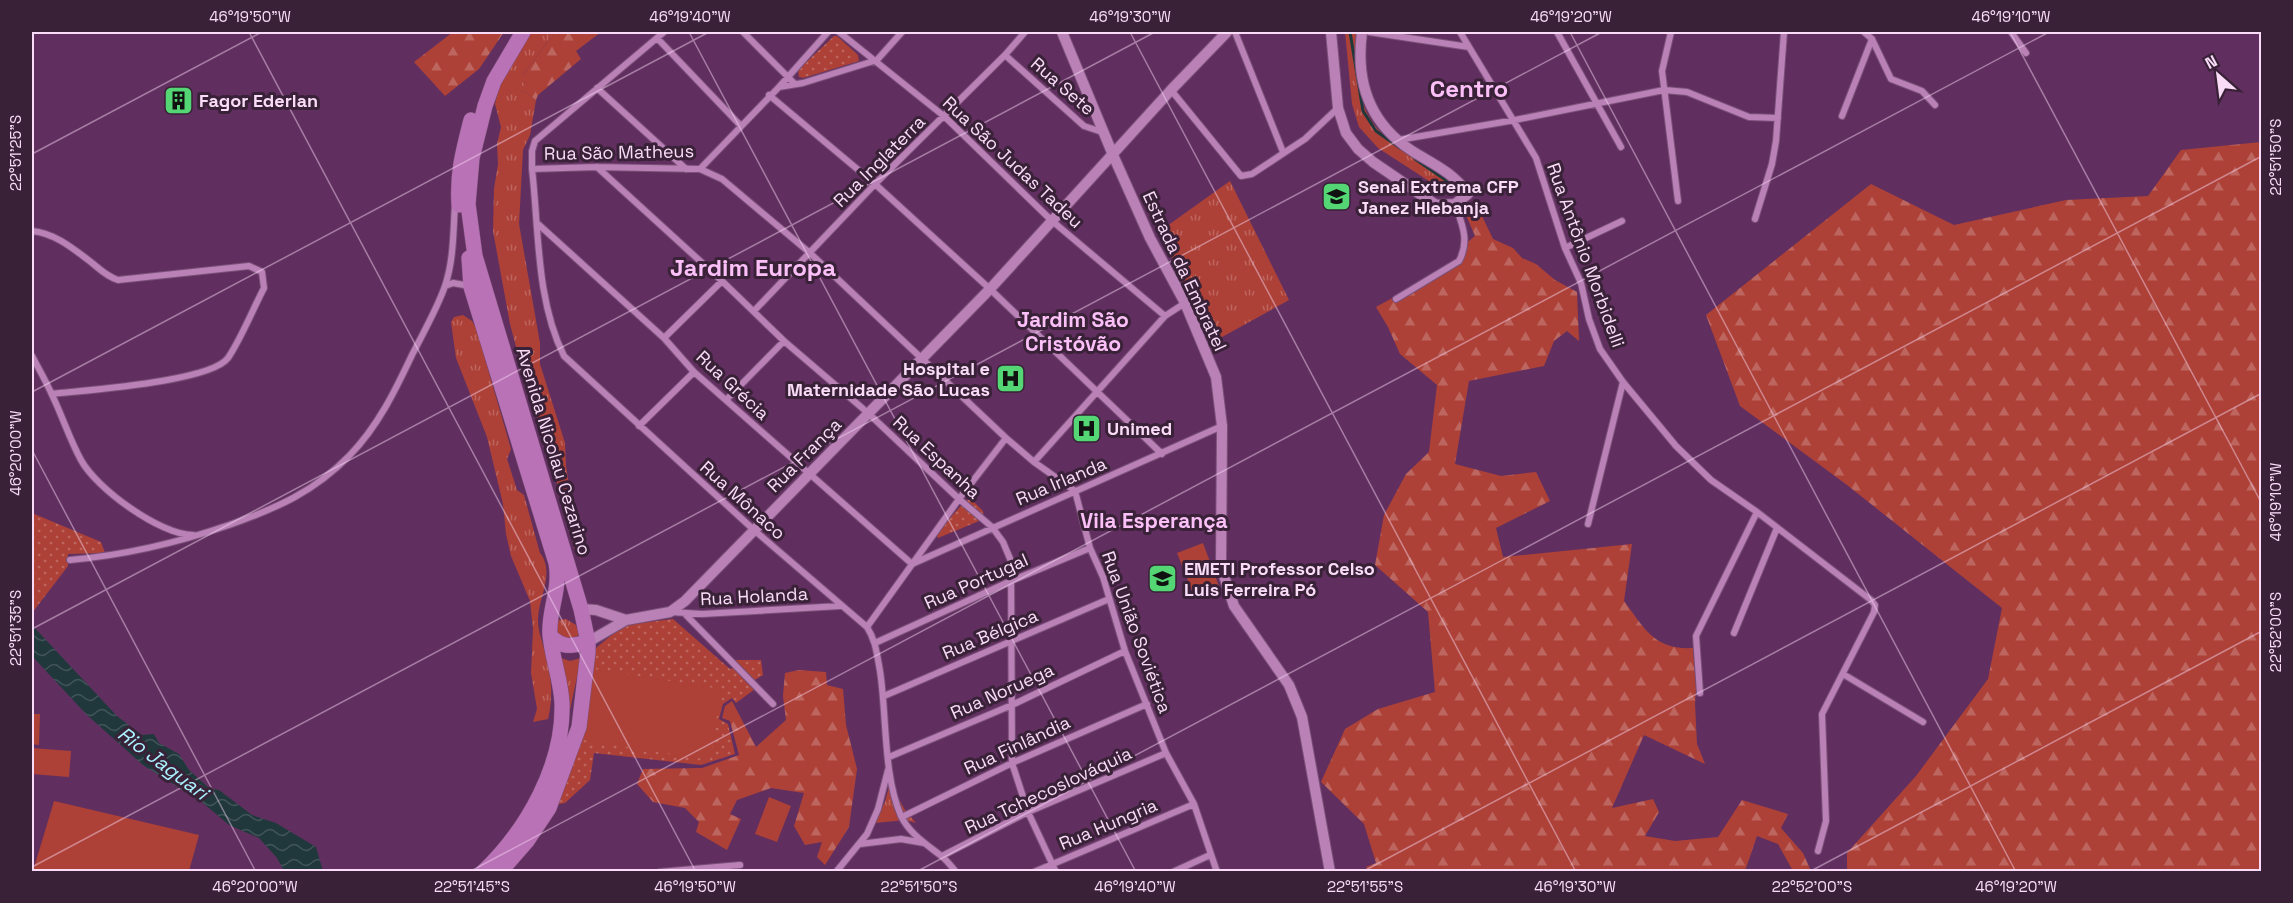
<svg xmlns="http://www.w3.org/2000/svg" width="2293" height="903" font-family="'Space Grotesk',sans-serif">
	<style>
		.grass { fill: url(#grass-tufts) }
		.forest { fill: url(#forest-firs) }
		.park { fill: url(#park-dots) }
		.pitch { fill: #ad4137 }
		.water { fill: url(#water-waves) }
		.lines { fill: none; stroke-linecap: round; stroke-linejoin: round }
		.stream { stroke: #20383c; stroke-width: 3 }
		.minor-casing { stroke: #7b5079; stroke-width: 8 }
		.tertiary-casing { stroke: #7b5079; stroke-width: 12 }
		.primary-casing { stroke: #7b5079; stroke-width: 16 }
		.minor { stroke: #b981b6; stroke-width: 6 }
		.tertiary { stroke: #b981b6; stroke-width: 10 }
		.primary { stroke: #ba72b6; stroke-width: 15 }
		.ticks { fill: none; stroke: #fadcf8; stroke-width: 1.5; stroke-opacity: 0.45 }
		.labels { text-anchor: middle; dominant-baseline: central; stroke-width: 6; stroke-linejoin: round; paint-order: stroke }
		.street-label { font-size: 18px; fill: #fadcf8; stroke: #392238 }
		.poi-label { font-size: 18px; font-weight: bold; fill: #fadcf8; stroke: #392238; text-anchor: start }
		.water-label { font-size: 20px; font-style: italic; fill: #a9f2fe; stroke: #392238 }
		.quarter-label { font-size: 21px; font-weight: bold; fill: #fcc0f8; stroke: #392238 }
		.district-label { font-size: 24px; font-weight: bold; fill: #fcc0f8; stroke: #392238 }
		.neatline { fill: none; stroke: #fadcf8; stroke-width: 2 }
		.ticks-label { font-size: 15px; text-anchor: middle; fill: #fadcf8 }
	</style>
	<defs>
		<pattern id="grass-tufts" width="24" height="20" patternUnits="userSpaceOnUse" patternTransform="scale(1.5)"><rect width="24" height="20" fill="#ad4137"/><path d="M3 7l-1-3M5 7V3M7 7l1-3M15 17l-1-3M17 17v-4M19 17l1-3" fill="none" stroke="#bd655f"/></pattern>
		<pattern id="forest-firs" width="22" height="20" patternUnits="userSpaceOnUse" patternTransform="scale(1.5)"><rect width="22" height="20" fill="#ad4137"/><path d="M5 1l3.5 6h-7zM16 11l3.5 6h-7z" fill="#bd655f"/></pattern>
		<pattern id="park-dots" width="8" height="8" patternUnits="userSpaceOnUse" patternTransform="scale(1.5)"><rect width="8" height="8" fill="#ad4137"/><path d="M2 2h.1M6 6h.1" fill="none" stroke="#bd655f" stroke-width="1.8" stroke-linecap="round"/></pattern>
		<pattern id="water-waves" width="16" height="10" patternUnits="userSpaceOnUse" patternTransform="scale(1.5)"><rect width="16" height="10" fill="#20383c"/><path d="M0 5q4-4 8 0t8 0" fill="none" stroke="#415459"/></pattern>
	</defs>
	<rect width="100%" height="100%" fill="#612f5f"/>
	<path class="grass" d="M 531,32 L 555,32 L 522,76 L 522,90 L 536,100 L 530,135 L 523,150 L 519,224 L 540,343 L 540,364 L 565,443 L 566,466 L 581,559 L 575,551 L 551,460 L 524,377 L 510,324 L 493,231 L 494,189 L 498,164 L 497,144 L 501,127 L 495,104 L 498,90 L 514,55 Z
		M 1345,32 L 1357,32 C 1353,67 1356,114 1387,138 C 1409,155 1434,169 1457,184 L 1458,186 L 1452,196 L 1378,148 L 1359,127 L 1352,104 Z
		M 1230,181 L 1289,300 L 1213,342 L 1191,301 L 1160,231 Z
		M 463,315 L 472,321 L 476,328 L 511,449 L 507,459 L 517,490 L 524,495 L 540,553 C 556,573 537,600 538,621 C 538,631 542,640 544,649 C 551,673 554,694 548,719 L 533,722 L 537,709 L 531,673 L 533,629 L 530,601 L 511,556 L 506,534 L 503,504 L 487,437 L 456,358 L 451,322 L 454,317 Z
		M 566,619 L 576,625 L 579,634 L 570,644 L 552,628 L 559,620 Z
		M 558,657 L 570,661 L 581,658 L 568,719 Z
		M 890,783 L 905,810 L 916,823 L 906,820 L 874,823 L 885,802 Z"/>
	<path class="forest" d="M 453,32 L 504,32 L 479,69 L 445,96 L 414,62 Z
		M 555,32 L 601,32 L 576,51 L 581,59 L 538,95 L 536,100 L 522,90 L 522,76 Z
		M 2261,142 L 2261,871 L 1847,871 L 1847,853 L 1916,776 L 1988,679 L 2002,608 L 1847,485 L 1740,406 L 1706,315 L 1871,184 L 1954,225 L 2066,200 L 2148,196 L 2181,150 Z
		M 1468,205 L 1482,216 L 1493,239 L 1513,248 L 1522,258 L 1536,264 L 1555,280 L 1577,292 L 1579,341 L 1567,331 L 1554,341 L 1544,366 L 1469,381 L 1455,464 L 1501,476 L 1536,472 L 1550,501 L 1496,528 L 1503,557 L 1632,544 L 1624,601 C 1645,629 1654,650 1693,648 L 1696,688 L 1695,704 L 1697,744 L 1705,764 L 1644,735 L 1612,808 L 1653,799 L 1659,812 L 1645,836 L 1675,841 L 1718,837 L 1742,800 L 1788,814 L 1781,828 L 1803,853 L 1811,871 L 1793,871 L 1778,844 L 1757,836 L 1745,871 L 1368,871 L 1366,867 L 1376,863 L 1364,824 L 1321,782 L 1345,729 L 1378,709 L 1435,692 L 1428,612 L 1375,565 L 1384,515 L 1406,474 L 1429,452 L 1437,385 L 1400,354 L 1388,327 L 1376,307 L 1456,263 L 1464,245 L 1475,236 L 1466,215 Z
		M 799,670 L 826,672 L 827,685 L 843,689 L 846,725 L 857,769 L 849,827 L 825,865 L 817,857 L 822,842 L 805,845 L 794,826 L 804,793 L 771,788 L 737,800 L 730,814 L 741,819 L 727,850 L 696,832 L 699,822 L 685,808 L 653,802 L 637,784 L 643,769 L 702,768 L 739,755 L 730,721 L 722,718 L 725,706 L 732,701 L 756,747 L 786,720 L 783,696 L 785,673 Z"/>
	<path class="park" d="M 834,36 L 837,36 L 858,55 L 859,61 L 803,78 L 799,77 L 798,70 Z
		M 966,500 L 972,500 L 983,511 L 984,519 L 938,538 L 936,534 Z
		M 32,513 L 101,542 L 105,553 L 68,554 L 68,566 L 32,613 Z
		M 673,619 L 730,669 L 736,667 L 734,660 L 761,660 L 763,675 L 753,681 L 755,689 L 736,703 L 732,698 L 723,704 L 719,719 L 728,724 L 735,754 L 701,765 L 594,753 L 590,780 L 565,803 L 559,804 L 554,799 L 591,652 L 624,625 Z"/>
	<path class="pitch" d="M 1203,543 L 1220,589 L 1195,598 L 1177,553 Z
		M 594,669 L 721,689 L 710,760 L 583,740 Z
		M 32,714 L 40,714 L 39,745 L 32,744 Z
		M 32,748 L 71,751 L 69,777 L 32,774 Z
		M 769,797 L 791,806 L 777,842 L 755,834 Z
		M 54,801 L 199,835 L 189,871 L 33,871 Z"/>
	<path class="water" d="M 32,625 L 117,716 L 142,735 L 154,734 L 159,743 L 179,754 L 189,770 L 209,788 L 219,790 L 252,815 L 276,823 L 316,847 L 323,871 L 284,871 L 277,858 L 259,838 L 229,825 L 203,803 L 143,765 L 87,715 L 32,656 Z"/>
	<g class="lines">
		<path class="stream" d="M 1350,32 L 1363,111 L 1376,131 L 1400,148
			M 1415,159 L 1450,183"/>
		<defs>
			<path id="minor" d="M 664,32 L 535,141 L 532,151 L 532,169 C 539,230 536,300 564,356 L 754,530 L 867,627 C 876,641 877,655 880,671 C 887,716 883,775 901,816 C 909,833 926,844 940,855 C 946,859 951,866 956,872
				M 743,32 L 795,84
				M 839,32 L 945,117 L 1051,220 L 1165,316
				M 1235,32 L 1283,152
				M 1369,32 L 1469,47
				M 1460,32 L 1536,158 L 1565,248 L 1581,283 L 1589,319 L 1600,349 L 1623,382 L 1676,446 L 1711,480 L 1757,512 L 1871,600 L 1875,605 L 1874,612 L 1822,714 L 1826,821 L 1818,851
				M 1557,32 L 1621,147
				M 1671,32 L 1662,71 L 1678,201
				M 1864,32 L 1872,39 L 1891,79 L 1922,91 L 1935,105
				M 2011,32 L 2026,53
				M 657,38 L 740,125
				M 1005,55 L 1084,126 L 1105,133
				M 877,60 L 902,32
				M 779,87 L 803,83 L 877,60
				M 597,88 L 686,169
				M 1171,90 L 1241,176 L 1252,174 L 1305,139 L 1338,108
				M 769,95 L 875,184 L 990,289 L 1162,454
				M 1842,116 L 1872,39
				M 1398,140 L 1515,120 L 1664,90 L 1687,92 L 1749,117 L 1778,118
				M 597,167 L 722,281 L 784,341 L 868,413 L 959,499 L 992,527 L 1003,542 L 1011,561 L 1012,763 L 1028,812 L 1056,872
				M 532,169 L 596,167 L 700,169 L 722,179 L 810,253 L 1006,438 L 1034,462 L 1075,491 L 1090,548 L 1103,577 L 1125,651 L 1166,753 L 1194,804 L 1217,872
				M 700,169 L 779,87 L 828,32
				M 1755,219 L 1772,164 L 1776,141 L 1784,32
				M 538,224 L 664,338 L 694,372 L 912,564 L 1222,426
				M 32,231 C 53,233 70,246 87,259 C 98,267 105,276 118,280 L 249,266 L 262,272 L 264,288 C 253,309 241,339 228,358 C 210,382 85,390 52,394
				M 1565,248 L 1622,221
				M 445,286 L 453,283 L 470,286
				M 1396,299 L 1459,261 C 1470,241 1462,224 1455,204
				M 754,311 L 875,184 L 1005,55 L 1025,32
				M 664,338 L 722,281
				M 32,356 C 39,369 47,383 53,397 C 63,418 70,440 81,460 C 96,488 160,535 193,535
				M 726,400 L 784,341
				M 639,426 L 694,372
				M 1034,462 L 1165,316 L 1185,303
				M 1588,524 L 1623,382
				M 70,560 C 126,555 177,543 229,525 C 277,508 314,492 350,455 C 378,426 395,391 412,355 C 423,333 437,309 445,286 C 454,259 453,232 455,205
				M 671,612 L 702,614 L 840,606
				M 686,615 L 773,704
				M 867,627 L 959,499 L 1006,438
				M 1734,633 L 1777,528
				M 875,643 L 1011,581 L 1090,548
				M 1843,674 L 1923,722
				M 1700,693 L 1696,636 L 1757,512
				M 884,696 L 1109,599
				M 889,757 L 1012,705 L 1125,651
				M 902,817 L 1012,763 L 1147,704
				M 860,844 L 901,839 L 924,843
				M 942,856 L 1028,812 L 1166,753
				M 660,872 L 740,865
				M 836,872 L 867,834 L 878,809 L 888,770
				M 1034,872 L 1194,804
				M 1173,872 L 1210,855"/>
			<path id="tertiary" d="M 1062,32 L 1113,155 L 1150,238 L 1185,303 L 1216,377 L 1222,426 L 1221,567 L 1234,606 L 1289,685 L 1302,717 L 1330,872
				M 1331,32 L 1338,108 L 1346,133 L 1358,149 L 1373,162 L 1436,205 L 1455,204 L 1468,194 C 1454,174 1437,166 1417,154 C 1370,126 1355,84 1362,32
				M 581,609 L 596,610 L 626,620
				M 588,642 L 626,620 L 670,612 L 685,601 L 990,289 L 1171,90 L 1227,32"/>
			<path id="primary" d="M 459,205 C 457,172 463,152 471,120
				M 469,258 L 471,287 L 556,563 C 561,589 548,611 550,635 C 552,658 561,680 562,703 C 564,765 527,830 483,872
				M 550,636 C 564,649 571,646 588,642
				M 500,872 L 527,841 L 549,808 L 579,727 L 588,652 L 588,642 L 581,609 L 475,256 L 468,204 L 472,158 L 485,106 L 494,81 L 523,32"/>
		</defs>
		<use href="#minor" class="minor-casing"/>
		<use href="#tertiary" class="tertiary-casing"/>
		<use href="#primary" class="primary-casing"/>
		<use href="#minor" class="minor"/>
		<use href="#tertiary" class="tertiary"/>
		<use href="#primary" class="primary"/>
	</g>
	<path class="ticks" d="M 249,32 L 696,872M 689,32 L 1136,872M 1130,32 L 1576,872M 1570,32 L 2016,872M 2010,32 L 2262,504M 32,154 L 262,32M 32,392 L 709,32M 32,450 L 256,872M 32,629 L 1155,32M 32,867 L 1602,32M 469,872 L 2049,32M 916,872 L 2262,156M 1362,872 L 2262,393M 1809,872 L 2262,631M 2256,872 L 2262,868"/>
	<defs>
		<symbol id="building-square" viewBox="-11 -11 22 22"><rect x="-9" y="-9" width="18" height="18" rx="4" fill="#53d673" stroke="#392238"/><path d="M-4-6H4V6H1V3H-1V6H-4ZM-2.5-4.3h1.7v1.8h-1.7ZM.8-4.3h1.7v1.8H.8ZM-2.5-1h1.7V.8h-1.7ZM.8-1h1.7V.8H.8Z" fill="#111"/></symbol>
		<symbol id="university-square" viewBox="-11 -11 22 22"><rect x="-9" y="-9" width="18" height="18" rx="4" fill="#53d673" stroke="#392238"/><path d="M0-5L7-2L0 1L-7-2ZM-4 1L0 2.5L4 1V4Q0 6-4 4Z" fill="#111"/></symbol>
		<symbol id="hospital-square" viewBox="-11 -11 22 22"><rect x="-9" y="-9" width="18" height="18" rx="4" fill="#53d673" stroke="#392238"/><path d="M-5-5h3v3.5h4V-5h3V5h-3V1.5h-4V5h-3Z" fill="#111"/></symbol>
		<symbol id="school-square" viewBox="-11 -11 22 22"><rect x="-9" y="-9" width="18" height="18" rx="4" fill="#53d673" stroke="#392238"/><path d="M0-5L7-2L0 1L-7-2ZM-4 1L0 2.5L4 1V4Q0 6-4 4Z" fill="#111"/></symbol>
	</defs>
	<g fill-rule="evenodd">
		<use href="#building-square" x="162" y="84" width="33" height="33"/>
		<use href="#university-square" x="1320" y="180" width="33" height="33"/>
		<use href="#hospital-square" x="994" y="362" width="33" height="33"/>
		<use href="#hospital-square" x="1070" y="412" width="33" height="33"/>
		<use href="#school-square" x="1146" y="562" width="33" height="33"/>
	</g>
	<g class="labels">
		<g class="street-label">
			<text transform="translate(1063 86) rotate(41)">Rua Sete</text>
			<text transform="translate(619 152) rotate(-1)">Rua São Matheus</text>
			<text transform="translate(879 161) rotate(-45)">Rua Inglaterra</text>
			<text transform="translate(1013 162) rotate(43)">Rua São Judas Tadeu</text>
			<text transform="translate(1586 255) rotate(70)">Rua Antônio Morbidelli</text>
			<text transform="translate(1185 271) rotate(65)">Estrada da Embratel</text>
			<text transform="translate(733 385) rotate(43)">Rua Grécia</text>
			<text transform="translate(554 451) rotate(73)">Avenida Nicolau Cezarino</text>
			<text transform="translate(804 455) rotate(-45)">Rua França</text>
			<text transform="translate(937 457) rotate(43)">Rua Espanha</text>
			<text transform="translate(1061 481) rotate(-23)">Rua Irlanda</text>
			<text transform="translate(743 500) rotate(42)">Rua Mônaco</text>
			<text transform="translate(976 581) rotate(-24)">Rua Portugal</text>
			<text transform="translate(754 596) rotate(-3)">Rua Holanda</text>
			<text transform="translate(1137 632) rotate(70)">Rua União Soviética</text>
			<text transform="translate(990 634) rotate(-23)">Rua Bélgica</text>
			<text transform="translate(1002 691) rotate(-24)">Rua Noruega</text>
			<text transform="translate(1017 745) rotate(-25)">Rua Finlândia</text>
			<text transform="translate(1048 790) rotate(-25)">Rua Tchecoslováquia</text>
			<text transform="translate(1108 824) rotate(-23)">Rua Hungria</text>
		</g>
		<g class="poi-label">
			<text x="199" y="100">Fagor Ederlan</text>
			<text x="1358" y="186">Senai Extrema CFP<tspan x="1358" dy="21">Janez Hlebanja</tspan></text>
			<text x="990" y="368" text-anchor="end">Hospital e<tspan x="990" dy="21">Maternidade São Lucas</tspan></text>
			<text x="1107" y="428">Unimed</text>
			<text x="1184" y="568">EMETI Professor Celso<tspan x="1184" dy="21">Luis Ferreira Pó</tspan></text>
		</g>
		<g class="water-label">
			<text transform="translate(163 763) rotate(37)">Rio Jaguari</text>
		</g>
		<g class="quarter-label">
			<text x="1073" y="319">Jardim São<tspan x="1073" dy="24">Cristóvão</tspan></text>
			<text x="1154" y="520">Vila Esperança</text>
		</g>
		<g class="district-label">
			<text x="1469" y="88">Centro</text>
			<text x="753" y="267">Jardim Europa</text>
		</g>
	</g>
	<rect width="2293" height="903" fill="none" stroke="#392238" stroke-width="66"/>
	<g transform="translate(2218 75) rotate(332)" stroke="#392238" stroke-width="4.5" paint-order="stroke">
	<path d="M0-4.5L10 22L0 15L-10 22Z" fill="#fadcf8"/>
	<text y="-9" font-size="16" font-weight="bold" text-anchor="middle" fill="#fadcf8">N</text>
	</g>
	<rect x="33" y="33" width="2227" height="837" class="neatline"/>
	<g class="ticks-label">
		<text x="250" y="22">46°19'50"W</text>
		<text x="690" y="22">46°19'40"W</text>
		<text x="1130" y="22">46°19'30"W</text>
		<text x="1571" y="22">46°19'20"W</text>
		<text x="2011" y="22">46°19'10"W</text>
		<text transform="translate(16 153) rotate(-90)" y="5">22°51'25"S</text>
		<text transform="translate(2276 157) rotate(-90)" y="5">22°51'50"S</text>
		<text transform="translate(16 453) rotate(-90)" y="5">46°20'00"W</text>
		<text transform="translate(2276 502) rotate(-90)" y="5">46°19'10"W</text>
		<text transform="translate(16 628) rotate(-90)" y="5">22°51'35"S</text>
		<text transform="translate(2276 632) rotate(-90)" y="5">22°52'00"S</text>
		<text x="255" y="892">46°20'00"W</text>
		<text x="472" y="892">22°51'45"S</text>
		<text x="695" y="892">46°19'50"W</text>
		<text x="919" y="892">22°51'50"S</text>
		<text x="1135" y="892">46°19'40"W</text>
		<text x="1365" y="892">22°51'55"S</text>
		<text x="1575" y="892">46°19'30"W</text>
		<text x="1812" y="892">22°52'00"S</text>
		<text x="2016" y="892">46°19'20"W</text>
	</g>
</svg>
